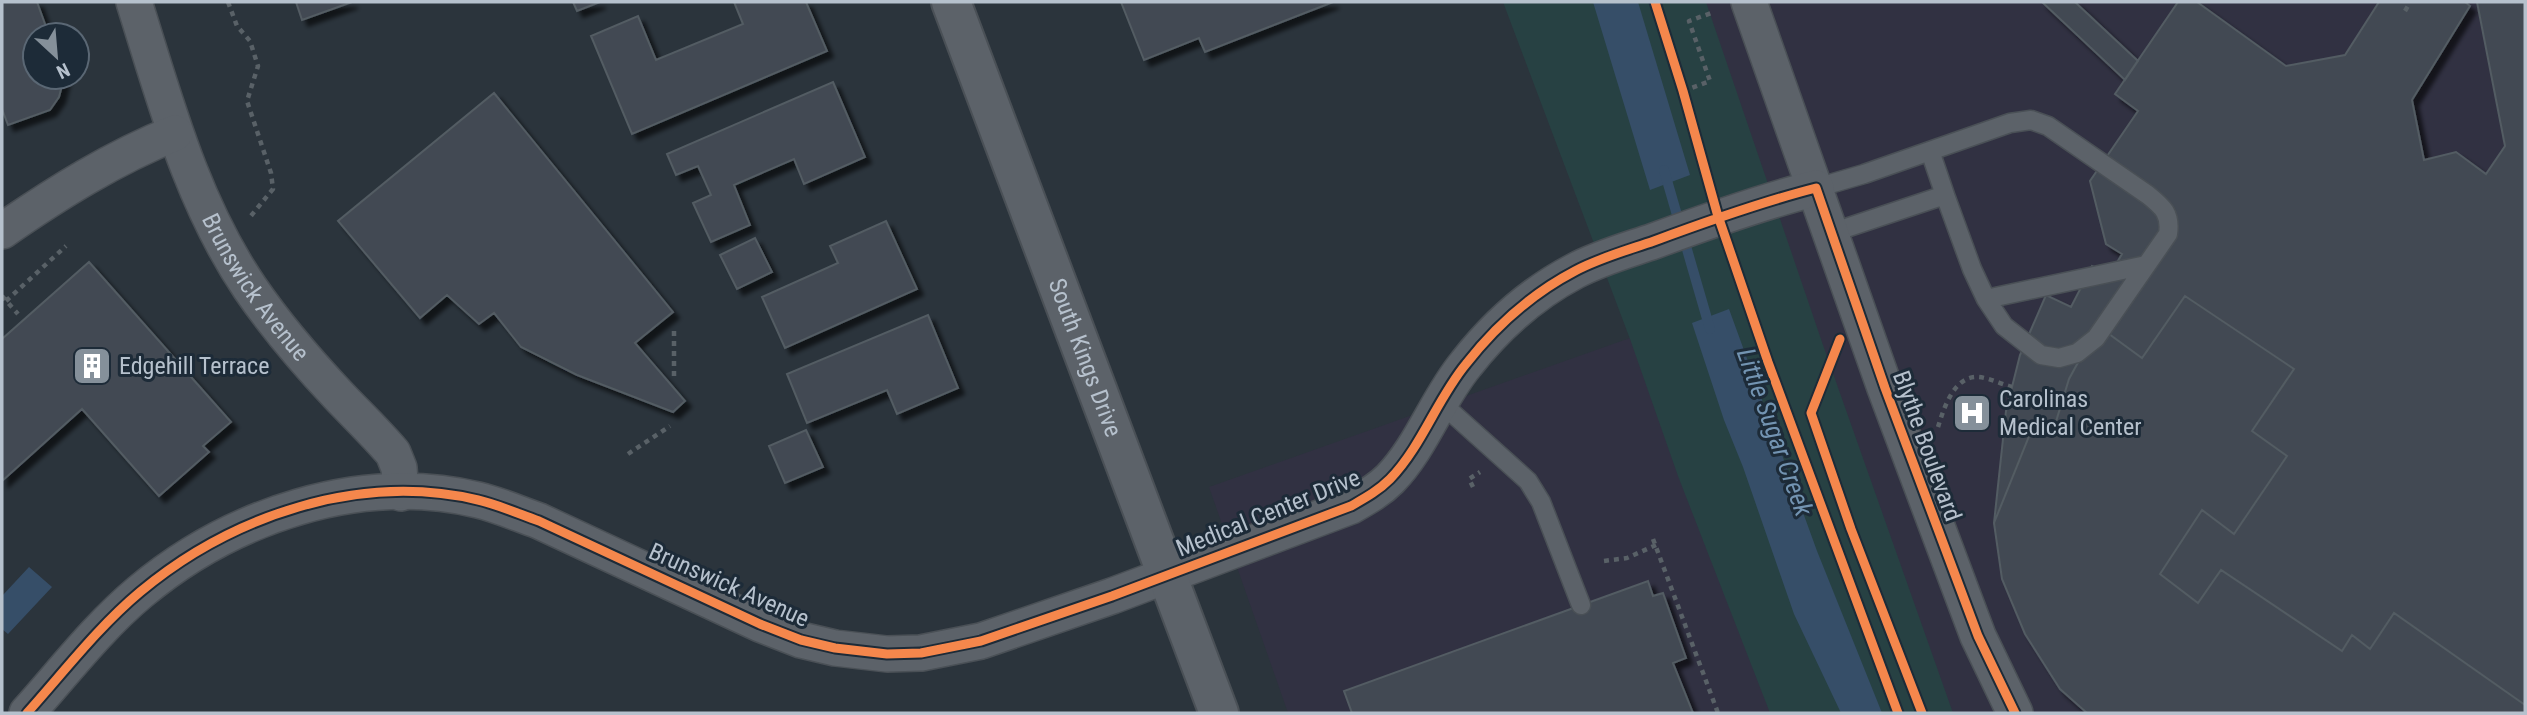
<svg xmlns="http://www.w3.org/2000/svg" width="2527" height="715" font-family="'Roboto Condensed',sans-serif">
	<style>
		.medical { fill: #313142 }
		.green { fill: #274143 }
		.water { fill: #364e68 }
		.lines { fill: none; stroke-linecap: round; stroke-linejoin: round }
		.stream { stroke: #364e68; stroke-width: 10 }
		.building { fill: #434a52; stroke: #535c63; stroke-width: 2; filter: url(#shadow) }
		.service-casing { stroke: #4a5056; stroke-width: 21 }
		.minor-casing { stroke: #4a5056; stroke-width: 38 }
		.tertiary-casing { stroke: #4a5056; stroke-width: 42 }
		.path { stroke: #596167; stroke-width: 4.5; stroke-dasharray: 5 5; stroke-linecap: butt }
		.service { stroke: #5c6269; stroke-width: 18 }
		.minor { stroke: #5c6269; stroke-width: 35 }
		.tertiary { stroke: #5c6269; stroke-width: 38 }
		.cycleway-casing { stroke: #1d2b38; stroke-width: 13 }
		.cycleway { stroke: #f5874c; stroke-width: 9 }
		.labels { text-anchor: middle; dominant-baseline: central; stroke-width: 6; stroke-linejoin: round; paint-order: stroke }
		.street-label { font-size: 24px; fill: #b6c1cd; stroke: #1d2b38 }
		.poi-label { font-size: 24px; fill: #b6c1cd; stroke: #1d2b38; text-anchor: start }
		.water-label { font-size: 26px; font-style: italic; fill: #7394b2; stroke: #1d2b38 }
	</style>
	<defs>
		<filter id="shadow"><feDropShadow dx="6" dy="6" stdDeviation="2" flood-color="#0009"/></filter>
	</defs>
	<rect width="100%" height="100%" fill="#2b343c"/>
	<path class="medical" d="M 1687,2 L 2525,2 L 2525,713 L 1288,713 L 1209,487 L 1777,286 Z"/>
	<path class="green" d="M 1503,2 L 1706,2 L 1823,345 L 1953,713 L 1770,713 L 1678,476 L 1630,339 Z"/>
	<path class="water" d="M 1593,2 L 1638,2 L 1690,175 L 1650,190 Z
		M 1729,309 L 1817,551 L 1882,713 L 1841,713 L 1794,614 L 1743,467 L 1724,420 L 1692,323 Z
		M 29,567 L 52,587 L 8,634 L 2,629 L 2,596 Z"/>
	<g class="lines">
		<path class="stream" d="M 1664,170 L 1710,329"/>
	</g>
	<path class="building" d="M 2,2 L 37,2 L 49,35 L 35,35 L 35,77 L 64,78 L 59,97 L 50,110 L 8,125 L 2,109 Z
		M 296,2 L 352,2 L 302,20 Z
		M 573,2 L 600,2 L 577,11 Z
		M 734,2 L 806,2 L 827,51 L 632,134 L 591,36 L 638,16 L 656,60 L 743,24 Z
		M 1121,2 L 1333,2 L 1205,52 L 1199,38 L 1144,60 Z
		M 2042,2 L 2075,2 L 2138,61 L 2125,80 Z
		M 2178,2 L 2197,2 L 2286,66 L 2345,55 L 2379,2 L 2465,2 L 2470,6 L 2412,100 L 2424,160 L 2456,152 L 2486,174 L 2505,146 L 2477,2 L 2525,2 L 2525,713 L 2087,713 L 2060,689 L 2025,634 L 2002,579 L 1994,523 L 2006,411 L 2020,355 L 2046,295 L 2071,307 L 2092,266 L 2110,274 L 2122,254 L 2106,244 L 2090,181 L 2138,111 L 2115,94 Z
		M 833,82 L 865,157 L 804,184 L 794,159 L 734,185 L 750,225 L 711,242 L 693,203 L 711,195 L 698,166 L 676,175 L 667,154 Z
		M 494,93 L 673,312 L 635,343 L 685,401 L 673,412 L 577,375 L 521,347 L 494,313 L 479,324 L 447,295 L 420,318 L 338,221 Z
		M 886,221 L 917,289 L 785,348 L 762,297 L 838,263 L 830,246 Z
		M 755,238 L 772,272 L 737,289 L 720,255 Z
		M 89,262 L 231,422 L 203,446 L 209,452 L 159,496 L 82,409 L 2,481 L 2,339 Z
		M 2185,296 L 2294,369 L 2252,431 L 2287,456 L 2234,534 L 2202,510 L 2160,574 L 2198,603 L 2221,570 L 2342,651 L 2352,635 L 2370,649 L 2394,613 L 2525,705 L 2525,713 L 2087,713 L 2060,689 L 2025,634 L 2002,579 L 1994,523 L 2034,424 L 2054,428 L 2069,379 L 2098,326 L 2142,358 Z
		M 928,315 L 958,388 L 897,414 L 887,390 L 807,423 L 787,374 Z
		M 806,430 L 823,467 L 785,483 L 769,446 Z
		M 1648,581 L 1653,596 L 1663,593 L 1686,658 L 1673,663 L 1693,713 L 1352,713 L 1344,691 Z"/>
	<g class="lines">
		<defs>
			<path id="service" d="M 1930,151 L 1945,195
				M 1816,188 L 1864,174 L 2010,123 L 2031,120 L 2048,126 L 2148,195 C 2163,207 2171,214 2168,234 L 2096,338 L 2077,353 L 2059,358 L 2041,355 L 2004,326 L 1986,299 L 1972,269 L 1945,195 L 1831,233
				M 1986,299 L 2146,265
				M 1440,402 L 1528,481 L 1541,502 L 1581,605"/>
			<g id="minor">
				<path id="s1" d="M 134,2 C 165,100 191,201 250,288 C 276,326 306,361 338,395 C 356,414 375,432 393,453 L 399,468 L 401,493"/>
				<path d="M 1749,2 L 1885,388 L 1978,636 L 2015,713"/>
				<path d="M 2,231 C 57,193 113,158 175,133"/>
				<path d="M 27,713 C 63,673 98,627 140,592 C 231,516 359,472 478,500 C 499,505 519,514 539,521 L 760,624 L 801,640 L 835,648 L 887,654 L 921,653 L 981,641 L 1112,596 L 1351,506 C 1365,498 1378,491 1390,479 C 1422,446 1437,399 1466,364 C 1495,327 1533,293 1575,271 C 1599,258 1628,250 1654,241 C 1708,221 1761,202 1816,188"/>
			</g>
			<g id="tertiary">
				<path id="s2" d="M 951,2 L 1219,713"/>
			</g>
		</defs>
		<use href="#service" class="service-casing"/>
		<use href="#minor" class="minor-casing"/>
		<use href="#tertiary" class="tertiary-casing"/>
		<path class="path" d="M 228,2 L 237,26 L 250,41 L 258,66 L 247,101 L 271,173 L 273,189 L 250,217
			M 2405,11 L 2408,6 L 2406,2
			M 1683,91 L 1710,81 L 1689,21 L 1714,12
			M 2,296 L 18,314
			M 6,301 L 66,246
			M 674,331 L 674,379
			M 1938,427 C 1944,408 1954,375 1979,377 C 1989,378 2001,384 2012,387
			M 628,454 L 670,426
			M 1473,487 L 1469,479 L 1480,472
			M 1653,539 L 1718,713
			M 1604,561 L 1627,558 L 1656,545"/>
		<use href="#service" class="service"/>
		<use href="#minor" class="minor"/>
		<use href="#tertiary" class="tertiary"/>
		<defs>
			<path id="cycleway" d="M 1655,2 L 1683,91 L 1717,213 L 1768,362 L 1898,713
				M 1840,339 L 1811,413 L 1851,529 L 1922,713
				M 27,713 C 63,673 98,627 140,592 C 231,516 359,472 478,500 C 499,505 519,514 539,521 L 760,624 L 801,640 L 835,648 L 887,654 L 921,653 L 981,641 L 1112,596 L 1351,506 C 1365,498 1378,491 1390,479 C 1422,446 1437,399 1466,364 C 1495,327 1533,293 1575,271 C 1599,258 1628,250 1654,241 C 1708,221 1761,202 1816,188 L 1885,388 L 1978,636 L 2015,713"/>
		</defs>
		<use href="#cycleway" class="cycleway-casing"/>
		<use href="#cycleway" class="cycleway"/>
	</g>
	<defs>
		<symbol id="building-square" viewBox="-11 -11 22 22"><rect x="-9" y="-9" width="18" height="18" rx="4" fill="#85909a" stroke="#1d2b38"/><path d="M-4-6H4V6H1V3H-1V6H-4ZM-2.5-4.3h1.7v1.8h-1.7ZM.8-4.3h1.7v1.8H.8ZM-2.5-1h1.7V.8h-1.7ZM.8-1h1.7V.8H.8Z" fill="#fff"/></symbol>
		<symbol id="hospital-square" viewBox="-11 -11 22 22"><rect x="-9" y="-9" width="18" height="18" rx="4" fill="#85909a" stroke="#1d2b38"/><path d="M-5-5h3v3.5h4V-5h3V5h-3V1.5h-4V5h-3Z" fill="#fff"/></symbol>
	</defs>
	<g fill-rule="evenodd">
		<use href="#building-square" x="70" y="344" width="44" height="44"/>
		<use href="#hospital-square" x="1950" y="391" width="44" height="44"/>
	</g>
	<g class="labels">
		<g class="street-label">
			<text stroke="none"><textPath href="#s1" startOffset="312">Brunswick Avenue</textPath></text>
			<text stroke="none"><textPath href="#s2" startOffset="380">South Kings Drive</textPath></text>
			<text transform="translate(1927 446) rotate(70)">Blythe Boulevard</text>
			<text transform="translate(1268 513) rotate(-22)">Medical Center Drive</text>
			<text transform="translate(729 585) rotate(24)">Brunswick Avenue</text>
		</g>
		<g class="poi-label">
			<text x="119" y="366">Edgehill Terrace</text>
			<text x="1999" y="399">Carolinas<tspan x="1999" dy="28">Medical Center</tspan></text>
		</g>
		<g class="water-label">
			<text transform="translate(1775 432) rotate(70)">Little Sugar Creek</text>
		</g>
	</g>
	<rect width="2527" height="715" fill="none" stroke="#b6c1cd" stroke-width="7"/>
	<g transform="translate(56 56) rotate(154)"><circle r="33" fill="#1d2b38" stroke="#5a6774" stroke-width="2"/>
	<path d="M0-5L12 26L0 18L-12 26Z" fill="#85909a"/>
	<text y="-10" font-size="19" font-weight="bold" text-anchor="middle" fill="#b6c1cd">N</text>
	</g>
</svg>
